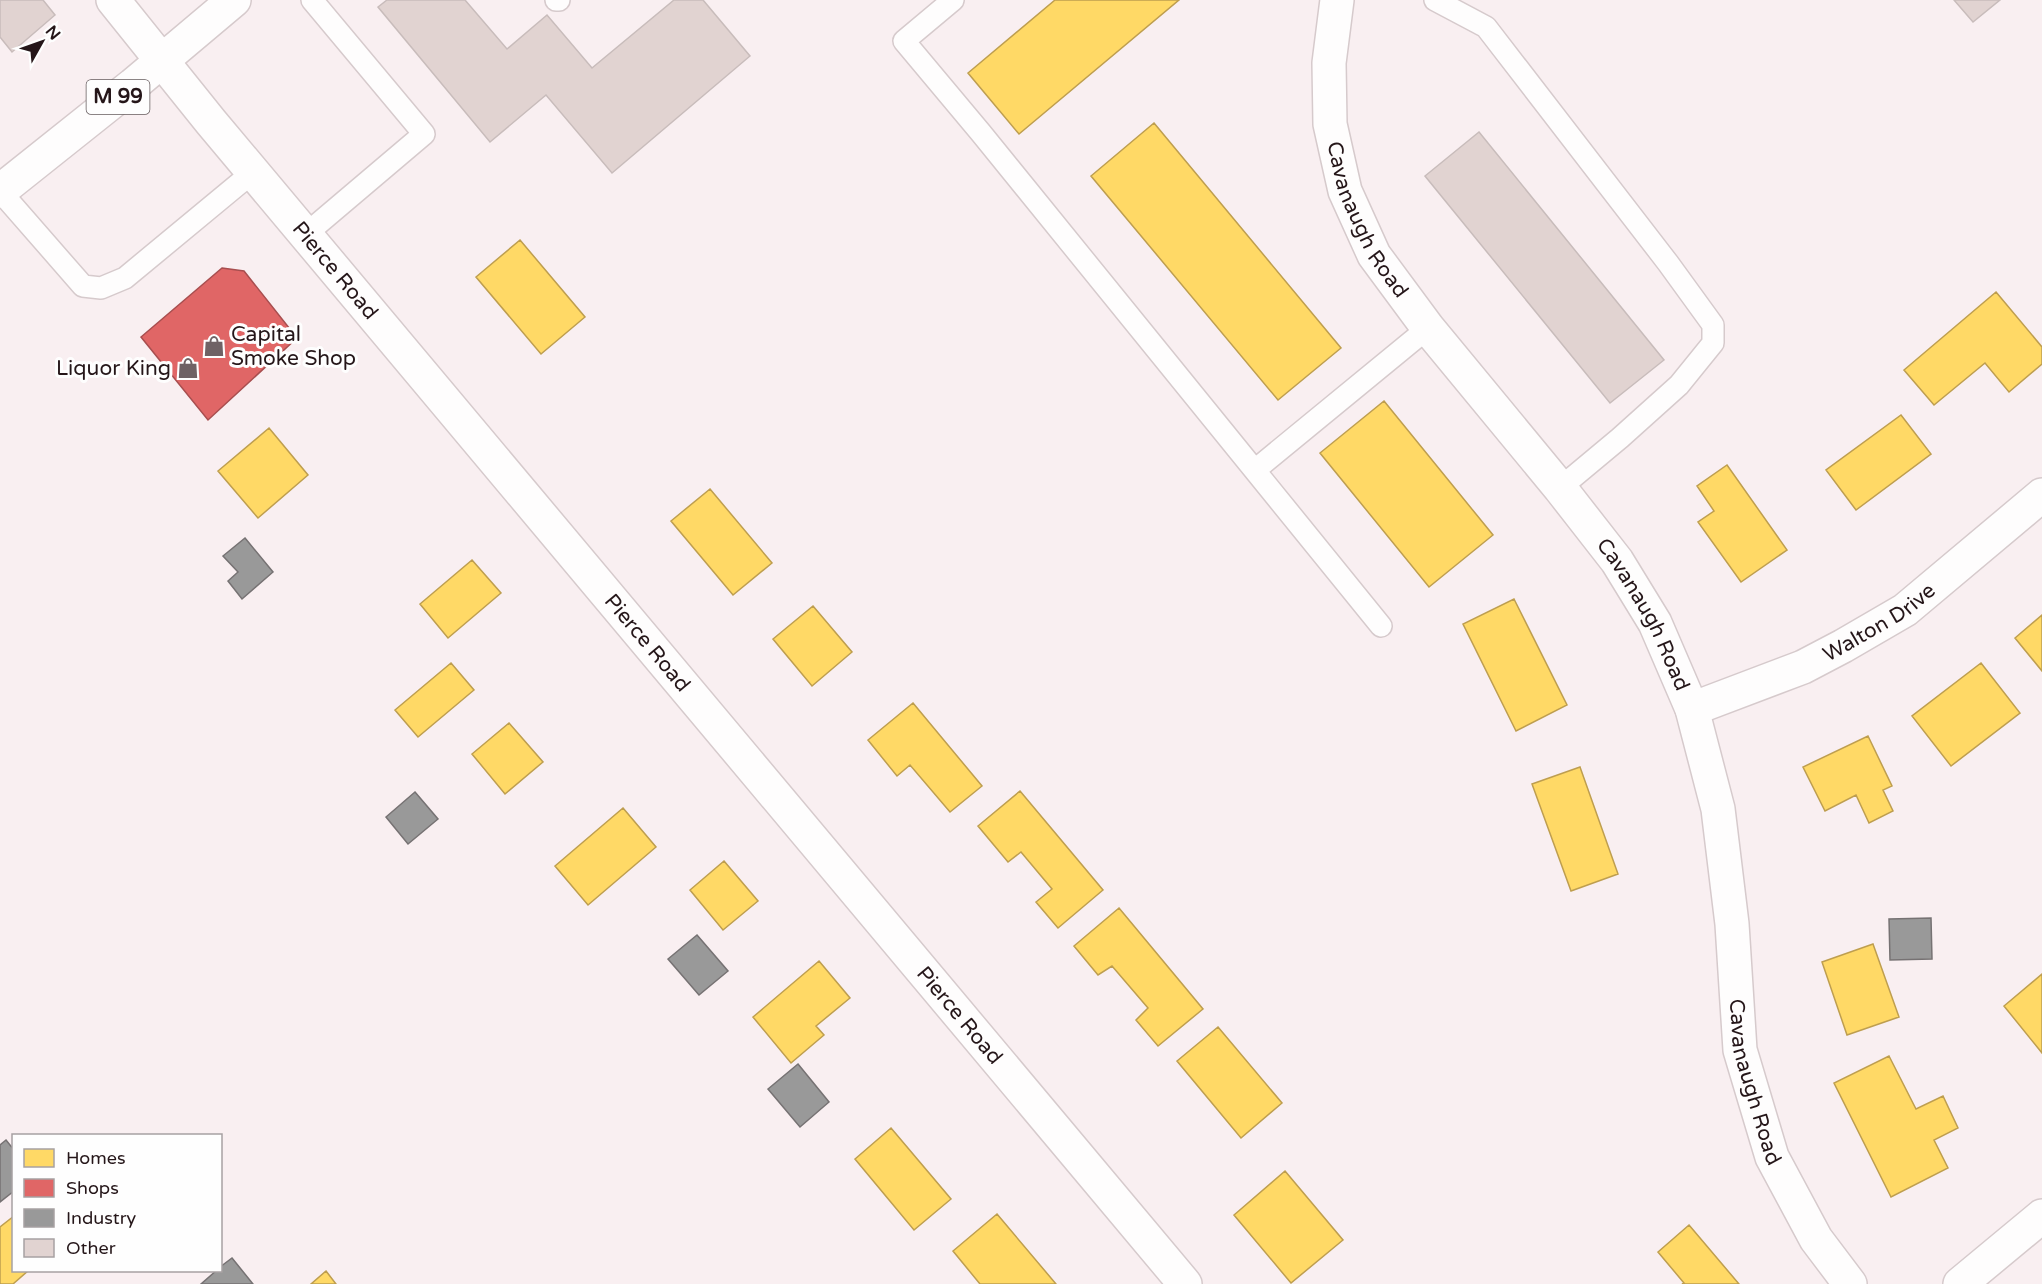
<svg xmlns="http://www.w3.org/2000/svg" width="2042" height="1284" font-family="'Varela Round',sans-serif">
	<style>
		.homes { fill: #ffd966; stroke: #be9e4f; stroke-width: 1.5 }
		.shops { fill: #e06666; stroke: #a84e4f; stroke-width: 1.5 }
		.industry { fill: #999; stroke: #767273; stroke-width: 1.5 }
		.building { fill: #e1d3d1; stroke: #c8bcbb; stroke-width: 1.5 }
		.lines { fill: none; stroke-linecap: round; stroke-linejoin: round }
		.service-casing { stroke: #d6cacc; stroke-width: 24 }
		.minor-casing { stroke: #d6cacc; stroke-width: 36 }
		.tertiary-casing { stroke: #d6cacc; stroke-width: 36 }
		.primary-casing { stroke: #d6cacc; stroke-width: 36 }
		.service { stroke: #fefdfd; stroke-width: 21 }
		.minor { stroke: #fefdfd; stroke-width: 33 }
		.tertiary { stroke: #fefdfd; stroke-width: 33 }
		.primary { stroke: #fefdfd; stroke-width: 33 }
		.labels { text-anchor: middle; dominant-baseline: central; stroke-width: 6; stroke-linejoin: round; paint-order: stroke }
		.shield { fill: #fefefe; stroke: #665c5e; stroke-width: 1.5 }
		.shield-label { font-size: 20px; font-weight: bold; fill: #251619 }
		.street-label { font-size: 21px; fill: #251619; stroke: #fefefe }
		.poi-label { font-size: 21px; fill: #251619; stroke: #fefefe; text-anchor: start }
	</style>
	<rect width="100%" height="100%" fill="#f9eff1"/>
	<path class="homes" d="M 1055,0 L 1179,0 L 1019,134 L 968,73 Z
		M 1154,123 L 1341,348 L 1278,400 L 1091,176 Z
		M 520,240 L 585,317 L 541,354 L 476,277 Z
		M 1996,292 L 2042,347 L 2042,364 L 2009,392 L 1985,363 L 1934,405 L 1904,370 Z
		M 1384,401 L 1493,535 L 1429,587 L 1320,453 Z
		M 1901,415 L 1931,454 L 1856,510 L 1826,470 Z
		M 269,428 L 308,475 L 258,518 L 218,471 Z
		M 1727,465 L 1787,550 L 1741,582 L 1698,522 L 1714,511 L 1697,486 Z
		M 710,489 L 772,563 L 733,595 L 671,521 Z
		M 472,560 L 501,593 L 448,638 L 420,604 Z
		M 1514,599 L 1567,705 L 1516,731 L 1463,624 Z
		M 813,606 L 852,652 L 812,686 L 773,639 Z
		M 2042,615 L 2042,671 L 2015,638 Z
		M 451,663 L 474,690 L 418,737 L 395,710 Z
		M 1981,663 L 2020,713 L 1951,766 L 1912,716 Z
		M 913,703 L 982,786 L 950,812 L 910,765 L 897,776 L 868,740 Z
		M 509,723 L 543,762 L 505,794 L 472,754 Z
		M 1868,736 L 1892,786 L 1883,790 L 1893,811 L 1869,823 L 1856,795 L 1825,811 L 1803,767 Z
		M 1580,767 L 1618,874 L 1571,891 L 1532,784 Z
		M 1020,791 L 1103,890 L 1058,928 L 1036,902 L 1052,889 L 1021,852 L 1008,862 L 978,826 Z
		M 623,808 L 656,847 L 588,905 L 555,866 Z
		M 724,861 L 758,901 L 723,930 L 690,890 Z
		M 1119,908 L 1203,1009 L 1158,1046 L 1136,1020 L 1148,1008 L 1112,966 L 1098,975 L 1074,946 Z
		M 1873,944 L 1899,1017 L 1847,1035 L 1822,962 Z
		M 819,961 L 850,998 L 816,1026 L 824,1035 L 791,1063 L 753,1017 Z
		M 2042,974 L 2042,1053 L 2004,1006 Z
		M 1218,1027 L 1282,1103 L 1241,1138 L 1177,1061 Z
		M 1889,1056 L 1916,1109 L 1943,1096 L 1958,1128 L 1934,1140 L 1948,1168 L 1891,1197 L 1834,1083 Z
		M 891,1128 L 951,1199 L 914,1230 L 855,1159 Z
		M 1285,1171 L 1343,1240 L 1291,1283 L 1234,1215 Z
		M 997,1214 L 1056,1284 L 980,1284 L 953,1251 Z
		M 14,1216 L 14,1270 L 29,1270 L 13,1284 L 0,1284 L 0,1227 Z
		M 1689,1225 L 1739,1284 L 1682,1284 L 1684,1283 L 1658,1252 Z
		M 326,1271 L 336,1284 L 311,1284 Z"/>
	<path class="shops" d="M 222,268 L 244,271 L 297,338 L 208,420 L 141,337 Z"/>
	<path class="industry" d="M 245,538 L 273,572 L 242,599 L 228,581 L 238,572 L 223,556 Z
		M 415,792 L 438,819 L 408,844 L 386,817 Z
		M 1931,918 L 1932,959 L 1890,960 L 1889,919 Z
		M 697,935 L 728,971 L 699,995 L 668,959 Z
		M 798,1064 L 829,1102 L 800,1127 L 768,1089 Z
		M 6,1140 L 14,1150 L 14,1191 L 0,1202 L 0,1145 Z
		M 232,1258 L 253,1284 L 201,1284 L 217,1270 L 220,1270 L 220,1267 Z"/>
	<path class="building" d="M 0,0 L 43,0 L 55,15 L 12,52 L 0,37 Z
		M 387,0 L 465,0 L 507,49 L 547,15 L 592,68 L 674,0 L 703,0 L 750,56 L 612,173 L 546,95 L 490,142 L 378,7 Z
		M 1954,0 L 2000,0 L 1973,22 Z
		M 1479,132 L 1664,360 L 1610,403 L 1425,176 Z"/>
	<g class="lines">
		<defs>
			<path id="service" d="M 556,0 L 559,0
				M 953,0 L 904,41 L 981,133 L 1381,626
				M 1435,0 L 1486,27 L 1668,263 L 1713,325 L 1713,343 L 1679,385 L 1620,438 L 1560,488
				M 0,191 L 83,286 L 101,288 L 125,278 L 253,172
				M 306,234 L 424,134 L 312,0
				M 1255,470 L 1428,328"/>
			<g id="minor">
				<path id="s1" d="M 113,0 L 211,122 L 1185,1284"/>
				<path id="s2" d="M 1692,709 L 1803,667 L 1843,646 L 1905,610 L 2042,495"/>
				<path d="M 1960,1284 L 2042,1216"/>
			</g>
			<g id="tertiary">
				<path id="s3" d="M 1337,0 L 1329,63 L 1330,124 L 1345,191 L 1374,255 L 1428,328 L 1560,488 L 1617,561 L 1655,623 L 1692,709 L 1718,809 L 1732,924 L 1740,1050 L 1772,1157 L 1816,1239 L 1850,1284"/>
			</g>
			<path id="primary" d="M 0,191 L 133,85 L 234,0"/>
		</defs>
		<use href="#service" class="service-casing"/>
		<use href="#minor" class="minor-casing"/>
		<use href="#tertiary" class="tertiary-casing"/>
		<use href="#primary" class="primary-casing"/>
		<use href="#service" class="service"/>
		<use href="#minor" class="minor"/>
		<use href="#tertiary" class="tertiary"/>
		<use href="#primary" class="primary"/>
	</g>
	<defs>
		<symbol id="shop-bare" viewBox="-9 -9 18 18"><path d="M-5-2.5h2.3a2.7 3.5 0 0 1 5.4 0H5L5.5 6h-11ZM-1.5-2.5h3a1.5 2.3 0 0 0-3 0Z" fill="#6f6265" stroke="#fefefe" stroke-width="2.5" paint-order="stroke"/></symbol>
	</defs>
	<g fill-rule="evenodd">
		<use href="#shop-bare" x="199" y="331" width="30" height="30"/>
		<use href="#shop-bare" x="173" y="353" width="30" height="30"/>
	</g>
	<g class="labels">
		<rect class="shield" x="86.5" y="80" width="63" height="34" rx="4.5"/>
		<g class="shield-label">
			<text x="118" y="97">M 99</text>
		</g>
		<g class="street-label">
			<text stroke="none"><textPath href="#s3" startOffset="228">Cavanaugh Road</textPath></text>
			<text stroke="none"><textPath href="#s1" startOffset="350">Pierce Road</textPath></text>
			<text stroke="none"><textPath href="#s3" startOffset="714">Cavanaugh Road</textPath></text>
			<text stroke="none"><textPath href="#s2" startOffset="207">Walton Drive</textPath></text>
			<text stroke="none"><textPath href="#s1" startOffset="836">Pierce Road</textPath></text>
			<text stroke="none"><textPath href="#s1" startOffset="1322">Pierce Road</textPath></text>
			<text stroke="none"><textPath href="#s3" startOffset="1200">Cavanaugh Road</textPath></text>
		</g>
		<g class="poi-label">
			<text x="231" y="334">Capital<tspan x="231" dy="24">Smoke Shop</tspan></text>
			<text x="171" y="368" text-anchor="end">Liquor King</text>
		</g>
	</g>
	<rect x="12" y="1134" width="210" height="138" fill="#fefefe" stroke="#a7a1a2" stroke-width="1.5"/>
	<rect x="24" y="1149" width="30" height="18" fill="#ffd966" stroke="#a7a1a2" stroke-width="1.5"/>
	<text x="66" y="1164" font-size="18" fill="#251619">Homes</text>
	<rect x="24" y="1179" width="30" height="18" fill="#e06666" stroke="#a7a1a2" stroke-width="1.5"/>
	<text x="66" y="1194" font-size="18" fill="#251619">Shops</text>
	<rect x="24" y="1209" width="30" height="18" fill="#999999" stroke="#a7a1a2" stroke-width="1.5"/>
	<text x="66" y="1224" font-size="18" fill="#251619">Industry</text>
	<rect x="24" y="1239" width="30" height="18" fill="#e1d3d1" stroke="#a7a1a2" stroke-width="1.5"/>
	<text x="66" y="1254" font-size="18" fill="#251619">Other</text>
	<g transform="translate(42 42) rotate(50)" stroke="#fefefe" stroke-width="4.5" paint-order="stroke">
	<path d="M0-4.5L10 22L0 15L-10 22Z" fill="#251619"/>
	<text y="-9" font-size="16" font-weight="bold" text-anchor="middle" fill="#251619">N</text>
	</g>
</svg>
